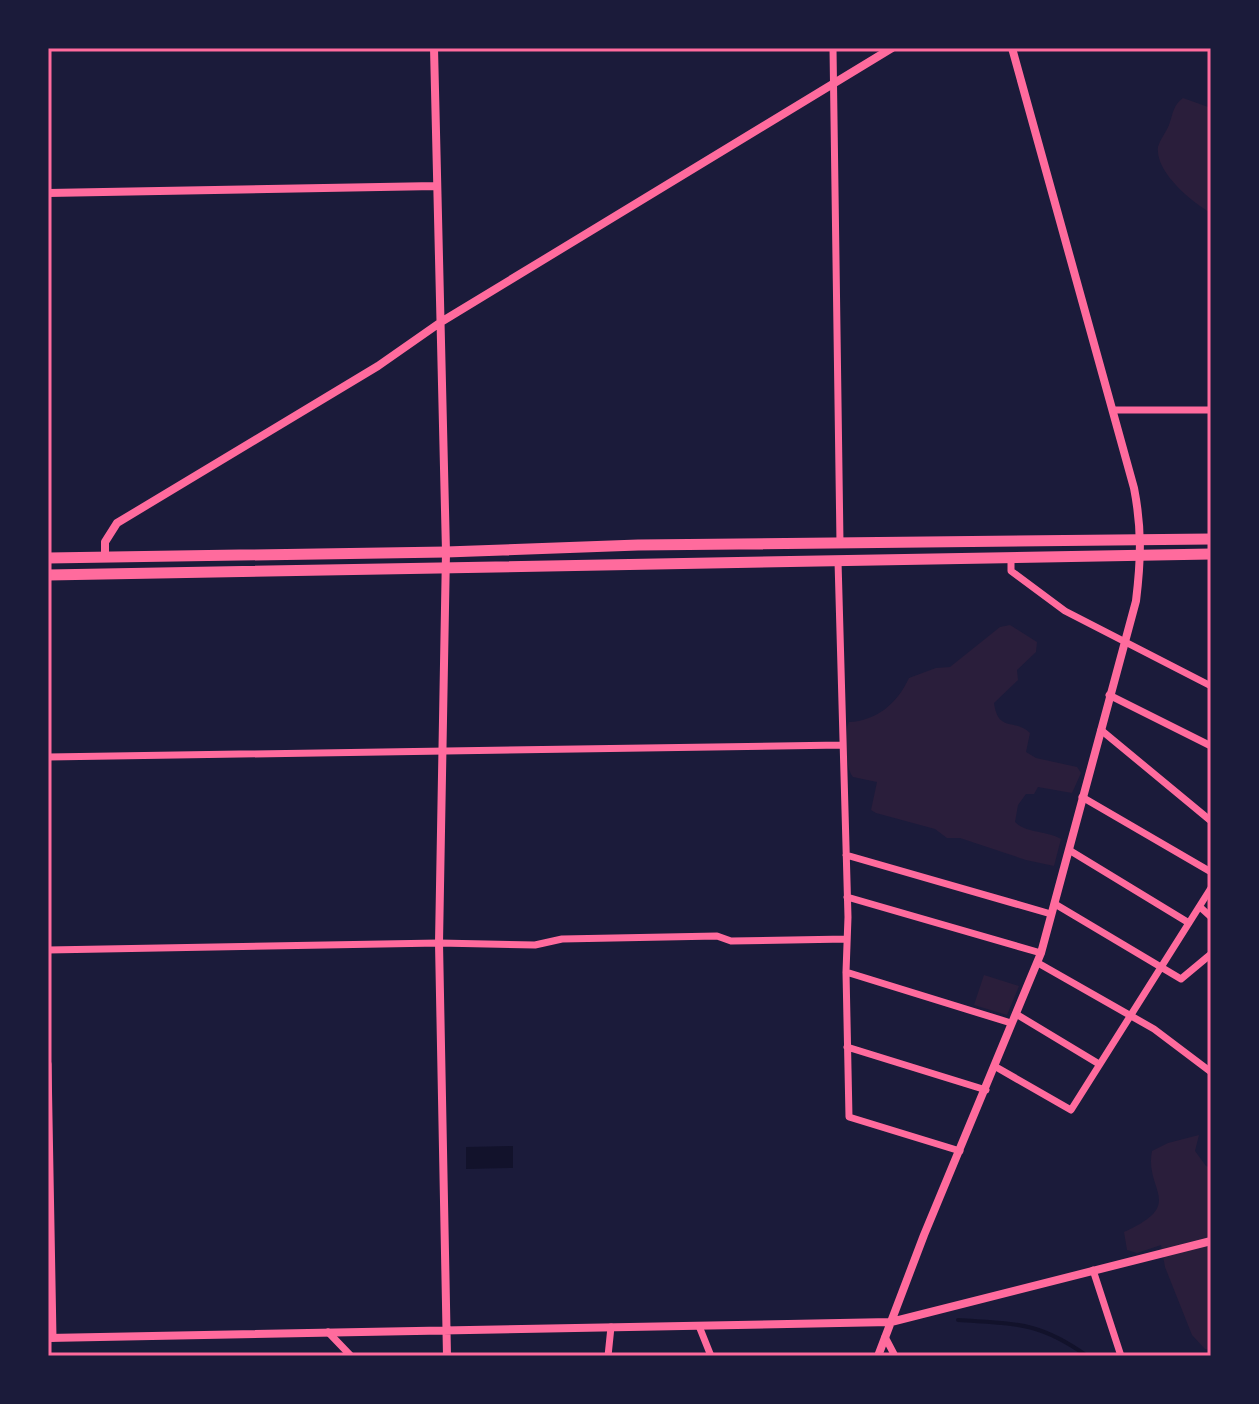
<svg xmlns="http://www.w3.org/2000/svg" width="1259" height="1404" font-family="'Fira Sans',sans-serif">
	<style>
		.green { fill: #2a1e3b }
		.water { fill: #12122b }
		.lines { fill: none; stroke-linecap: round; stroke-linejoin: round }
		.stream { stroke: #12122b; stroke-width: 4 }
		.minor { stroke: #ff6b9d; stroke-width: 7 }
		.tertiary { stroke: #ff6b9d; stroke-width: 8 }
		.trunk { stroke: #ff6b9d; stroke-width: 11 }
		.neatline { fill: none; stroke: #ff6b9d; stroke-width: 3 }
	</style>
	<rect width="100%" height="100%" fill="#1b1b3a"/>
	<path class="green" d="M 1183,98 L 1211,108 L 1211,213 C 1192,202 1155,172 1158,147 C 1160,140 1166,132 1169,125 C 1173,114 1173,105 1183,98 Z
		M 1010,625 L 1037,642 L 1036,652 L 1017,670 L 1018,680 L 994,703 C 998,733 1015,718 1030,733 L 1026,752 L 1036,758 L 1077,767 L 1081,773 L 1072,793 L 1038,787 L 1034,794 L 1026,794 L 1018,805 L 1015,822 C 1028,834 1046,830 1061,839 L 1054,866 L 1026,860 L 960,838 L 947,838 L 935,829 L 876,813 L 871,810 L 877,782 L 853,777 C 845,768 844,732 849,722 C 876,721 897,704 909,678 L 936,668 L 950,667 L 1000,627 Z
		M 984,975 L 1019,986 L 1007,1015 L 974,1005 Z
		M 1199,1135 L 1195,1151 L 1206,1166 L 1211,1168 L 1211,1350 L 1205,1349 L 1192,1335 L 1165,1267 L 1161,1245 L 1137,1253 L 1127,1250 L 1124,1232 C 1187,1204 1144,1191 1152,1151 L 1168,1143 Z"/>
	<path class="water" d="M 513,1146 L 513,1168 L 466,1169 L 466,1147 Z"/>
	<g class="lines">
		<path class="stream" d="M 958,1320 C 1015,1324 1038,1321 1087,1356"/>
		<path class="minor" d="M 833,48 L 840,543
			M 1113,410 L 1211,410
			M 1011,557 L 1011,571 L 1065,611 L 1211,686
			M 838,561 L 848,917 L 846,972 L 849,1117 L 960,1151
			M 1109,695 L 1211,746
			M 1101,730 L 1211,821
			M 48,757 L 842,745
			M 1082,797 L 1211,872
			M 1069,850 L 1189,923
			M 846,855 L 1051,914
			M 847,897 L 1041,953
			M 1055,904 L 1181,979 L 1211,954
			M 1200,907 L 1211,917
			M 48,950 L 439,943 L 535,945 L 562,939 L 717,936 L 731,941 L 847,939
			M 1038,963 L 1154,1029 L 1211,1072
			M 846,972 L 1011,1023
			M 1016,1014 L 1099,1064
			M 847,1047 L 986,1090
			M 48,1064 L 53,1338
			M 996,1067 L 1071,1110 L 1211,888
			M 1093,1270 L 1121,1356
			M 699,1326 L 711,1356
			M 328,1332 L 351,1356
			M 885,1337 L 895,1356
			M 608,1356 L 611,1327"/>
		<path class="tertiary" d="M 434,48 L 446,552 L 439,943 L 447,1356
			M 48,193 L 436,186
			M 105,558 L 105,542 L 117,523 L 378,366 L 441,322 L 892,48
			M 48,1338 L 891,1322 L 1211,1241
			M 878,1356 L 924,1235 L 1041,953 L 1136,601 C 1141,560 1142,529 1134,488 L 1012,48"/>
		<path class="trunk" d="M 48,558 L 446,552 L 638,545 L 1211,539
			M 48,575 L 1211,554"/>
	</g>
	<rect width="1259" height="1404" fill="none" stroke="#1b1b3a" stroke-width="100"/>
	<rect x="50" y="50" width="1159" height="1304" class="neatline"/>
</svg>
